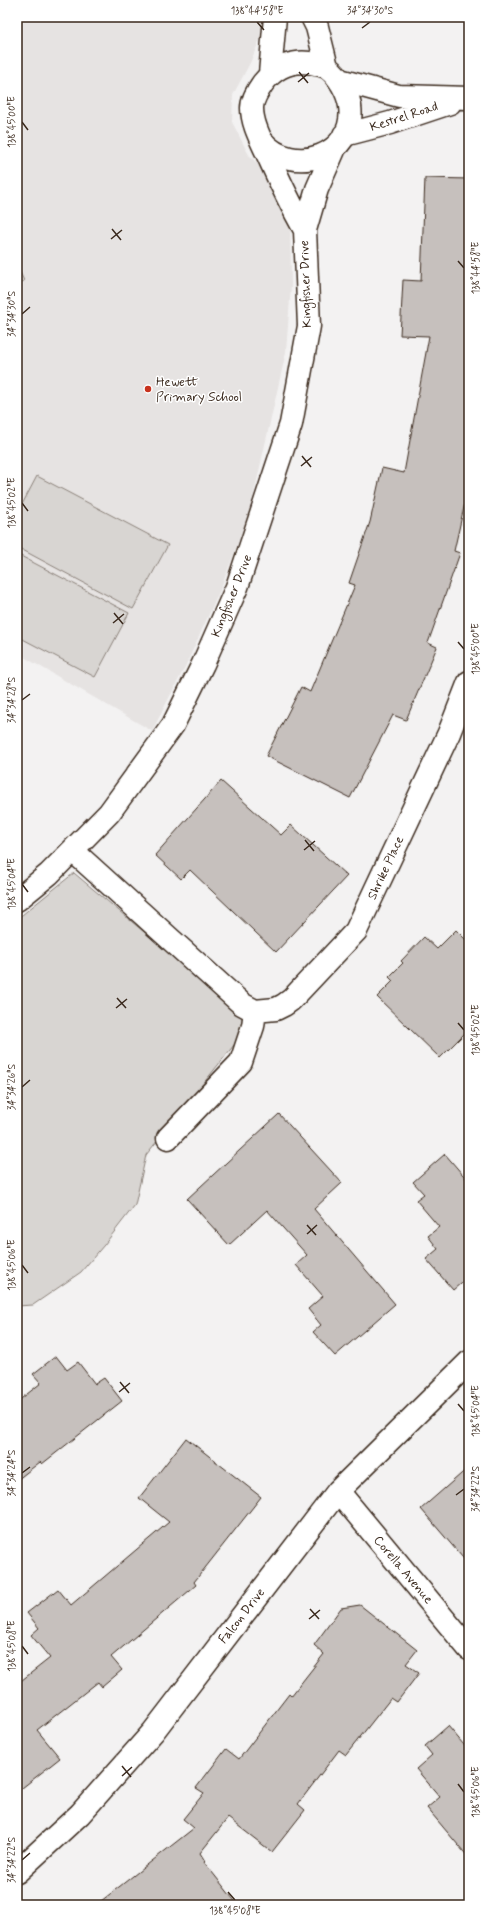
<svg xmlns="http://www.w3.org/2000/svg" width="486" height="1922" font-family="Mynerve,sans-serif">
	<style>
		.built { fill: #e6e3e2 }
		.green { fill: #d8d5d2; stroke: #8a8078 }
		.building { fill: #c6c0bd; stroke: #3b2a1e }
		.lines { fill: none; stroke-linecap: round; stroke-linejoin: round }
		.minor-casing { stroke: #3b2a1e; stroke-width: 25 }
		.minor { stroke: #fff; stroke-width: 22 }
		.ticks { fill: none; stroke: #3b2a1e; stroke-width: 1.5 }
		.poi-dot { fill: #c8321e; stroke: #fff; stroke-width: 1.5 }
		.labels { text-anchor: middle; dominant-baseline: central; stroke-width: 3; stroke-linejoin: round; paint-order: stroke }
		.street-label { font-size: 13px; fill: #3b2a1e; stroke: #fff }
		.poi-label { font-size: 13px; fill: #3b2a1e; stroke: #fff; text-anchor: start }
		.neatline { fill: none; stroke: #3b2a1e; stroke-width: 1.5 }
		.ticks-label { font-size: 10px; text-anchor: middle; fill: #3b2a1e }
	</style>
	<rect width="100%" height="100%" fill="#f3f2f2"/>
	<filter id="ink" filterUnits="userSpaceOnUse"><feTurbulence type="fractalNoise" baseFrequency=".025" numOctaves="2"/><feDisplacementMap in="SourceGraphic" scale="8" xChannelSelector="R" yChannelSelector="G"/><feConvolveMatrix kernelMatrix="1 2 1 2 8 2 1 2 1" color-interpolation-filters="sRGB"/></filter>
	<g filter="url(#ink)">
		<path class="built" d="M 17,17 L 267,17 L 268,20 L 250,63 L 233,95 L 232,122 L 249,155 L 273,180 L 290,215 L 291,286 L 286,352 L 250,511 L 221,588 L 186,665 L 152,731 L 17,653 Z"/>
		<path class="green" d="M 17,265 L 24,281 L 17,285 Z
			M 37,476 L 168,545 L 133,609 L 17,547 L 17,514 Z
			M 17,554 L 129,613 L 95,677 L 17,636 Z
			M 74,873 L 245,1017 L 238,1040 L 146,1155 L 135,1205 L 104,1245 L 81,1272 L 33,1305 L 17,1306 L 17,919 Z"/>
		<path class="building" d="M 425,178 L 469,179 L 469,485 L 454,551 L 460,553 L 428,643 L 437,647 L 406,720 L 393,715 L 350,798 L 266,756 L 301,687 L 310,692 L 355,585 L 349,583 L 370,522 L 382,468 L 404,473 L 429,336 L 400,335 L 403,280 L 421,281 Z
			M 221,781 L 281,835 L 291,825 L 347,876 L 276,952 L 190,870 L 181,879 L 155,855 Z
			M 456,930 L 469,943 L 469,1029 L 440,1058 L 377,997 L 393,981 L 389,977 L 403,963 L 401,961 L 424,937 L 437,949 Z
			M 279,1114 L 342,1183 L 314,1209 L 395,1304 L 335,1356 L 313,1332 L 321,1325 L 308,1309 L 323,1296 L 296,1265 L 307,1255 L 267,1210 L 229,1245 L 187,1199 Z
			M 445,1154 L 469,1182 L 469,1276 L 453,1290 L 426,1259 L 438,1249 L 428,1236 L 439,1227 L 416,1200 L 424,1194 L 413,1182 Z
			M 56,1356 L 67,1370 L 78,1362 L 95,1384 L 104,1378 L 122,1401 L 42,1464 L 40,1462 L 17,1480 L 17,1402 L 41,1383 L 33,1374 Z
			M 186,1438 L 261,1497 L 194,1582 L 196,1585 L 111,1657 L 122,1670 L 102,1687 L 98,1682 L 37,1730 L 60,1758 L 17,1792 L 17,1684 L 50,1658 L 31,1635 L 39,1628 L 27,1613 L 58,1589 L 71,1605 L 169,1522 L 139,1498 Z
			M 469,1467 L 469,1565 L 421,1509 Z
			M 360,1605 L 417,1650 L 406,1664 L 419,1673 L 397,1702 L 391,1698 L 346,1755 L 339,1750 L 298,1804 L 305,1810 L 272,1852 L 228,1818 L 200,1853 L 205,1861 L 204,1862 L 238,1905 L 96,1905 L 194,1828 L 183,1819 L 204,1793 L 196,1788 L 226,1749 L 239,1759 L 289,1694 L 291,1696 L 324,1654 L 314,1645 L 341,1608 Z
			M 448,1726 L 469,1751 L 469,1858 L 427,1808 L 440,1797 L 416,1769 L 432,1755 L 425,1746 Z"/>
		<g class="lines">
			<defs>
				<path id="minor" d="M 312,17 L 317,27 L 327,67
					M 270,74 L 275,17
					M 340,80 L 399,96 L 469,98
					M 344,135 L 390,123 L 450,103
					M 262,141 C 293,178 357,155 350,106 C 348,93 339,76 328,68 C 325,66 320,65 316,64 C 295,59 276,66 263,83 C 258,90 252,99 252,108 C 252,123 260,138 266,151 C 278,178 290,204 305,230
					M 73,851 L 242,1004 L 255,1011 L 276,1009 L 284,1005 L 291,1000 L 356,931 L 449,733 L 469,682
					M 17,900 L 49,874 L 109,813 L 173,725 L 203,664 L 237,587 L 291,424 L 309,326 L 305,230 L 317,189 L 334,150
					M 168,1138 L 241,1062 L 253,1026 L 255,1011
					M 338,1491 L 469,1649
					M 17,1872 L 80,1814 L 153,1732 L 338,1491 L 469,1362"/>
			</defs>
			<use href="#minor" class="minor-casing"/>
			<use href="#minor" class="minor"/>
		</g>
	</g>
	<path class="ticks" d="M 257,22 L 264,30M 362,28 L 370,22M 299,72 L 308,83M 298,82 L 309,73M 22,122 L 28,130M 112,229 L 121,240M 111,239 L 122,230M 458,261 L 464,268M 22,314 L 30,307M 302,456 L 311,467M 301,466 L 312,457M 22,503 L 28,511M 114,613 L 123,624M 113,623 L 124,614M 458,642 L 464,649M 22,700 L 30,694M 305,840 L 314,851M 304,850 L 315,841M 22,884 L 28,892M 117,998 L 126,1008M 116,1008 L 127,999M 458,1023 L 464,1030M 22,1087 L 30,1080M 307,1225 L 316,1235M 307,1234 L 317,1225M 22,1265 L 28,1273M 120,1382 L 129,1393M 119,1392 L 130,1383M 458,1404 L 464,1411M 22,1473 L 30,1467M 456,1495 L 464,1489M 310,1609 L 319,1619M 309,1619 L 320,1610M 22,1646 L 28,1654M 122,1766 L 131,1777M 122,1776 L 132,1767M 458,1784 L 464,1792M 22,1860 L 30,1853M 228,1892 L 235,1900"/>
	<circle class="poi-dot" cx="148" cy="389" r="4"/>
	<g class="labels">
		<g class="street-label">
			<text transform="translate(404 117) rotate(-18)">Kestrel Road</text>
			<text transform="translate(306 284) rotate(-92)">Kingfisher Drive</text>
			<text transform="translate(232 596) rotate(-68)">Kingfisher Drive</text>
			<text transform="translate(386 868) rotate(-65)">Shrike Place</text>
			<text transform="translate(403 1570) rotate(50)">Corella Avenue</text>
			<text transform="translate(242 1616) rotate(-52)">Falcon Drive</text>
		</g>
		<g class="poi-label">
			<text x="156" y="382">Hewett<tspan x="156" dy="15">Primary School</tspan></text>
		</g>
	</g>
	<rect width="486" height="1922" fill="none" stroke="#fff" stroke-width="44"/>
	<rect x="22" y="22" width="442" height="1878" class="neatline"/>
	<g class="ticks-label">
		<text x="257" y="14">138°44'58"E</text>
		<text x="370" y="14">34°34'30"S</text>
		<text transform="translate(11 122) rotate(-90)" y="4">138°45'00"E</text>
		<text transform="translate(475 268) rotate(-90)" y="4">138°44'58"E</text>
		<text transform="translate(11 314) rotate(-90)" y="4">34°34'30"S</text>
		<text transform="translate(11 503) rotate(-90)" y="4">138°45'02"E</text>
		<text transform="translate(475 649) rotate(-90)" y="4">138°45'00"E</text>
		<text transform="translate(11 700) rotate(-90)" y="4">34°34'28"S</text>
		<text transform="translate(11 884) rotate(-90)" y="4">138°45'04"E</text>
		<text transform="translate(475 1030) rotate(-90)" y="4">138°45'02"E</text>
		<text transform="translate(11 1087) rotate(-90)" y="4">34°34'26"S</text>
		<text transform="translate(11 1265) rotate(-90)" y="4">138°45'06"E</text>
		<text transform="translate(475 1411) rotate(-90)" y="4">138°45'04"E</text>
		<text transform="translate(11 1473) rotate(-90)" y="4">34°34'24"S</text>
		<text transform="translate(475 1489) rotate(-90)" y="4">34°34'22"S</text>
		<text transform="translate(11 1646) rotate(-90)" y="4">138°45'08"E</text>
		<text transform="translate(475 1792) rotate(-90)" y="4">138°45'06"E</text>
		<text transform="translate(11 1860) rotate(-90)" y="4">34°34'22"S</text>
		<text x="235" y="1914">138°45'08"E</text>
	</g>
</svg>
